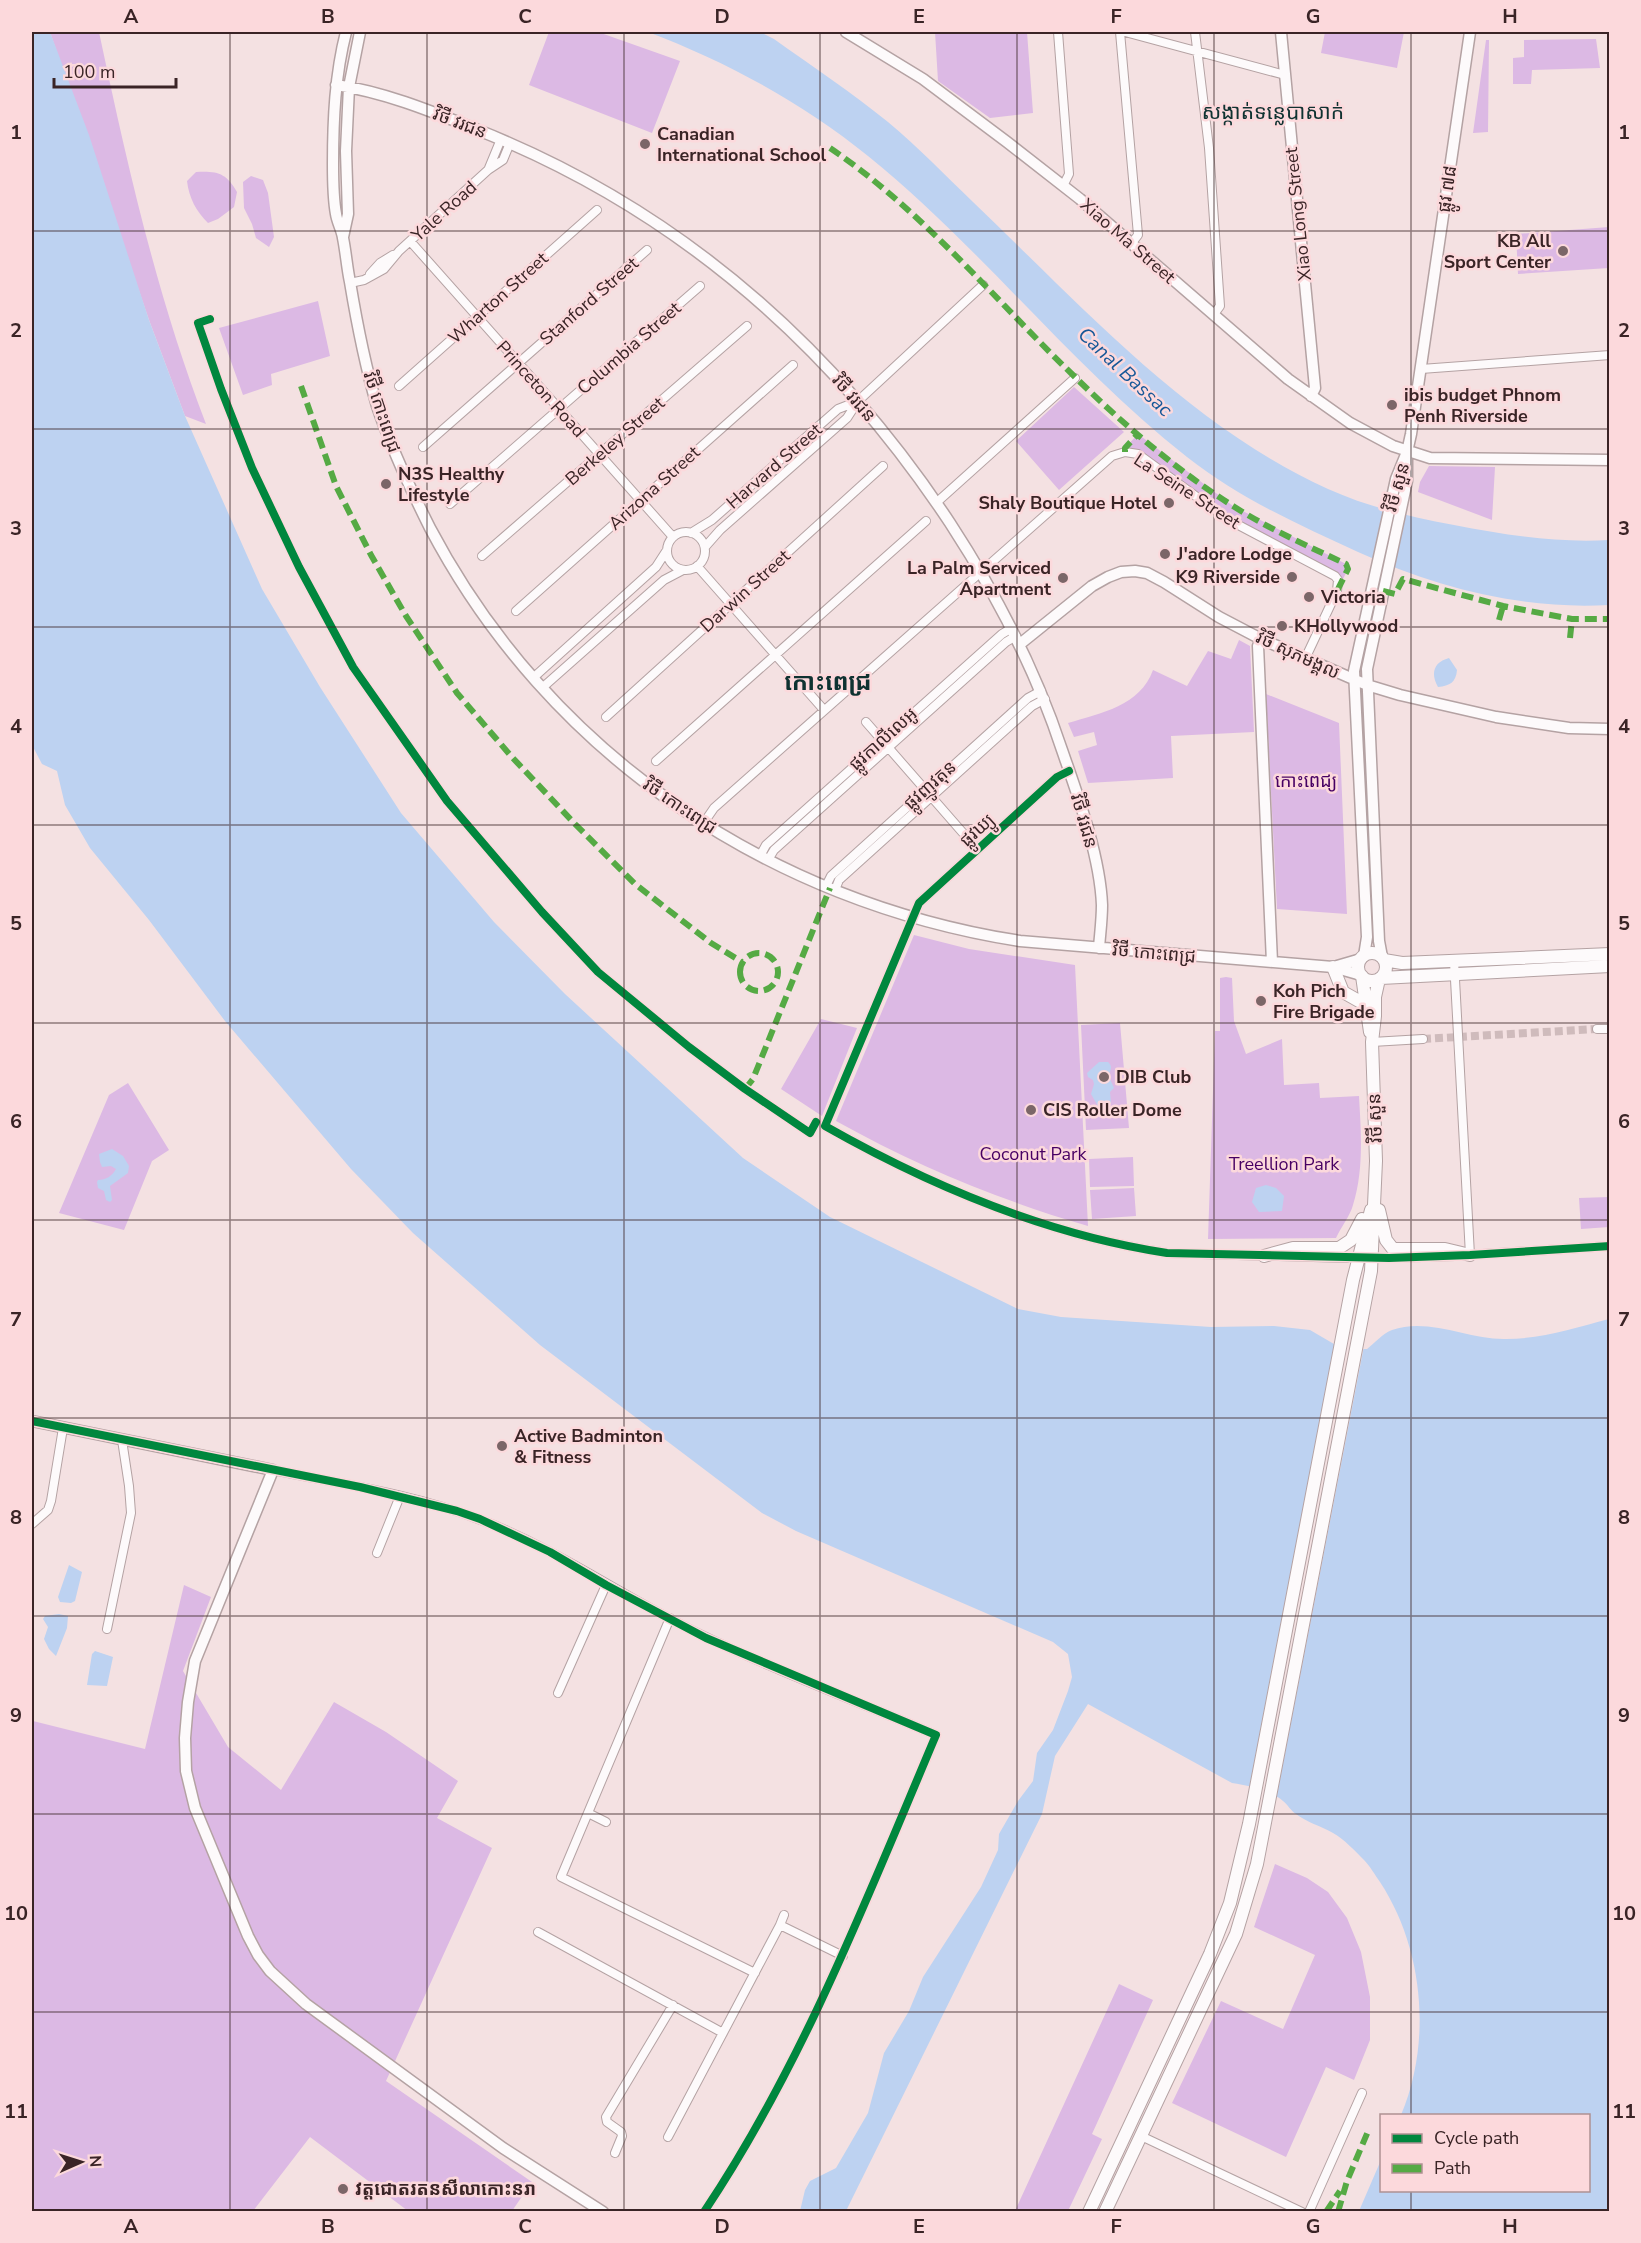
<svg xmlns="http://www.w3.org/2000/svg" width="1641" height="2243" font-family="'Nunito Sans','Noto Sans Khmer',sans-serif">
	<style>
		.green { fill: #dcb9e4 }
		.water { fill: #bdd2f1 }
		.pier { fill: #f4e1e2 }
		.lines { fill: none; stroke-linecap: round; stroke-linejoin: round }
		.street-tunnel { stroke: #cfbbbc; stroke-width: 8; stroke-dasharray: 8 4; stroke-linecap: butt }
		.street-casing { stroke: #b4a2a3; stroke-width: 10 }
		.secondary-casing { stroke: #b4a2a3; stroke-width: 13 }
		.primary-casing { stroke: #b4a2a3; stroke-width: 14 }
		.street { stroke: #fdfafb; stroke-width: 8 }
		.secondary { stroke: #fdfafb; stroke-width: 10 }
		.primary { stroke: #fdfafb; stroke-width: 12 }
		.quiet { stroke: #5a4; stroke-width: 6; stroke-dasharray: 12 6; stroke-linecap: butt }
		.cycleway-casing { stroke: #fcd9dc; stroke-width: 11 }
		.cycleway { stroke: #00873e; stroke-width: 8 }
		.grid { fill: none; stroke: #3a2426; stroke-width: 1.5; stroke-opacity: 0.55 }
		.poi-dot { fill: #7b6668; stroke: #fcd9dc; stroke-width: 2 }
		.labels { text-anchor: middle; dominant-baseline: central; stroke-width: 5; stroke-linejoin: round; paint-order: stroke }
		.street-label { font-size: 18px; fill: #3a2426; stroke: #fcd9dc }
		.poi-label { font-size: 18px; font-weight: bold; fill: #3a2426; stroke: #fcd9dc; text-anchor: start }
		.park-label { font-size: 18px; fill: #470063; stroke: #fcd9dc }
		.water-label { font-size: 20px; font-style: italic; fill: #175898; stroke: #fcd9dc }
		.quarter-label { font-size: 21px; fill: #0f3231; stroke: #fcd9dc }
		.district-label { font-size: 24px; font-weight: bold; fill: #0f3231; stroke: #fcd9dc }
		.neatline { fill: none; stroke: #3a2426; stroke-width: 2 }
		.grid-label { font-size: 20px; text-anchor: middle; font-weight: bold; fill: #3a2426 }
	</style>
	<rect width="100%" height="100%" fill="#f4e1e2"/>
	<path class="green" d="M 50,32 L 99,32 C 127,164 157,297 206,424 L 185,416 L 149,320 Z
		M 549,32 L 598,32 L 680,61 L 652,133 L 529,85 Z
		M 935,32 L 1027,32 L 1033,113 L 990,118 L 938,81 Z
		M 1325,32 L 1404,32 L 1397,68 L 1321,53 Z
		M 1596,39 L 1600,68 L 1532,70 L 1531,84 L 1513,84 L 1513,58 L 1524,57 L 1524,40 Z
		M 1486,40 L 1489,40 L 1488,132 L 1473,133 Z
		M 196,172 C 218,171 226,173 237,192 L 234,207 L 218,219 L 208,223 C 196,211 189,198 187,181 Z
		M 251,176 L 263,180 L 268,193 L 274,237 L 269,247 L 256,238 L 252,224 L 244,208 L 243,182 Z
		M 1609,227 L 1609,268 L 1518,274 L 1516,234 Z
		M 318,301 L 330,356 L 271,374 L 272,385 L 243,395 L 219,328 Z
		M 1074,387 L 1124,432 L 1059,490 L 1016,441 Z
		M 1138,434 L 1233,506 L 1346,564 L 1348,569 L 1337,591 L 1338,580 L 1227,519 L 1138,454 L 1125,452 L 1125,448 Z
		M 1429,466 L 1495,467 L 1492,520 L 1418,492 L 1420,482 Z
		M 1239,640 L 1250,646 L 1254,732 L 1171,736 L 1173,778 L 1088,783 L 1078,751 L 1097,745 L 1094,732 L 1074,737 L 1068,723 C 1101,713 1140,706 1153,670 L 1187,686 L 1208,651 L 1231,659 Z
		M 1266,694 L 1339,723 L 1347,914 L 1277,909 Z
		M 914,935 L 969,949 L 1075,965 L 1088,1226 C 999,1200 917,1166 836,1121 Z
		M 1226,977 L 1232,978 L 1234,1021 L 1246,1054 L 1282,1039 L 1284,1085 L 1319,1083 L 1320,1098 L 1359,1096 C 1361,1132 1364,1170 1353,1205 C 1350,1216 1341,1227 1336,1238 L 1208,1239 L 1215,1031 L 1220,1031 L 1220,978 Z
		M 821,1019 L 857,1028 L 822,1116 L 781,1089 Z
		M 1120,1023 L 1129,1128 L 1086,1130 L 1081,1025 Z
		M 128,1083 L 169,1150 L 152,1161 L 124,1230 L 59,1213 L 109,1095 Z
		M 1133,1157 L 1134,1186 L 1090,1187 L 1089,1159 Z
		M 1134,1188 L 1136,1216 L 1092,1219 L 1090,1190 Z
		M 1609,1197 L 1609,1227 L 1581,1229 L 1579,1198 Z
		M 184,1585 L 211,1597 L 183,1671 L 228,1747 L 281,1790 L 334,1702 L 386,1732 L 458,1781 L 437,1818 L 492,1848 L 386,2081 L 532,2182 L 512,2211 L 408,2211 L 310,2137 L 253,2211 L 32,2211 L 32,1709 L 33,1721 L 145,1749 Z
		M 1275,1864 L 1307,1878 L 1328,1892 L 1347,1918 L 1361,1952 L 1370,1997 L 1370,2040 L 1354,2080 L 1326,2067 L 1286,2157 L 1172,2103 L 1221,2001 L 1283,2029 L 1315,1955 L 1254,1927 Z
		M 1119,1984 L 1153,2000 L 1092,2134 L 1102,2139 L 1068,2211 L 1015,2211 Z"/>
	<path class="water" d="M 32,32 L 50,32 L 89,135 L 149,320 L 185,416 L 262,589 L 320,687 L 401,813 L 494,922 L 565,994 L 743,1158 L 830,1217 L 1018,1309 L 1061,1317 L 1211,1327 L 1274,1326 L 1310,1330 L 1334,1344 L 1351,1349 L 1367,1349 C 1374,1344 1383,1333 1392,1330 C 1429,1317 1469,1340 1506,1339 C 1542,1339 1575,1328 1609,1319 L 1609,2211 L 1359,2211 L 1381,2160 L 1382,2190 L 1588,2190 L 1588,2116 L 1401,2115 C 1432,2042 1424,1949 1380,1882 C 1375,1875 1370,1866 1364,1860 C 1355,1851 1344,1839 1333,1833 C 1321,1826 1306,1822 1296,1814 C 1291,1811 1288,1805 1283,1801 C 1269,1789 1249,1786 1232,1783 L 1088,1704 L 1055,1756 L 1042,1814 L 846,2211 L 800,2211 L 805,2190 L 810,2181 L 836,2168 L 868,2113 L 884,2053 L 909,2011 L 923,1977 L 981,1887 L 998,1850 L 999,1834 L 1018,1801 L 1033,1781 L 1037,1753 L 1053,1730 L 1068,1691 L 1072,1677 L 1068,1654 L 1053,1642 L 796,1531 L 762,1513 L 540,1345 L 413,1233 L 351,1169 L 225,1021 L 149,920 L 90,848 L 65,805 L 57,771 L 42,764 L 32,745 Z
		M 648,32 L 760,32 L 774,39 C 812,66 852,93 888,122 C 918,147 945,175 973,202 C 1083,307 1188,425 1328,489 C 1368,507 1411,517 1454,525 C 1506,535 1556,543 1609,540 L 1609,605 C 1523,610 1437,588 1358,552 C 1299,525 1239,498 1187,457 C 1072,367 982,248 868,156 C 803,103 727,62 648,32 Z
		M 1449,658 L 1457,670 C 1456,682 1450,686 1438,687 C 1430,673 1434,662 1449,658 Z
		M 1099,1062 L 1108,1062 C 1114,1067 1109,1071 1109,1077 L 1114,1088 L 1110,1092 L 1111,1103 L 1108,1106 L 1099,1108 L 1091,1094 L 1094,1084 L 1093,1080 L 1088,1077 L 1087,1073 Z
		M 112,1149 L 123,1156 L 129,1166 L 128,1173 L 110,1186 L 112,1200 L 110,1202 L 106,1200 L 104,1191 L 98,1188 L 97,1182 L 98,1180 C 106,1180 112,1176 116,1169 L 111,1166 L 102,1167 L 100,1162 L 99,1154 Z
		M 1266,1185 L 1276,1188 L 1284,1196 L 1282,1211 L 1259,1212 L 1252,1202 L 1256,1188 Z
		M 69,1565 L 82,1572 L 75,1601 L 71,1603 L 60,1602 L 58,1597 Z
		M 59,1614 L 68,1616 L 67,1628 L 56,1656 L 49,1649 L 44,1639 L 48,1627 L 43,1619 L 45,1616 Z
		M 95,1651 L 113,1657 L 107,1686 L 87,1685 L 92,1654 Z"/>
	<path class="pier" d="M 1335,1341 L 1364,1346 L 1276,1800 L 1249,1789 Z"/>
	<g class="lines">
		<path class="street-tunnel" d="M 1423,1039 L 1597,1029"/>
		<defs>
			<path id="street" d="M 1058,32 L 1069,174 L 1063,186
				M 1120,32 L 1138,235 L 1131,244
				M 1125,32 L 1285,75
				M 1195,32 L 1209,148 L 1220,306 L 1214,314
				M 489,168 L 501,139
				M 410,241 L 673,537
				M 370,274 L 380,263 L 393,255
				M 350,283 L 364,280 L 384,269 L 399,251 L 488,170 L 503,160 L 510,143
				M 1421,369 L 1610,355
				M 399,386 L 597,210
				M 423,447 L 647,250
				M 936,503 L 1075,378
				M 450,504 L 700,286
				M667 551a19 19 0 1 1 38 0a19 19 0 1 1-38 0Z
				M 691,533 L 712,520 L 838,409 L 856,402
				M 705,547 L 720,530 L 847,418 L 858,401 L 983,285
				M 482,556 L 747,326
				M 697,566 L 824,710
				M 516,611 L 793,365
				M 533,678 L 656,567 L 667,550
				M 542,688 L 664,580 L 683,570
				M 606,717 L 883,466
				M 866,722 L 977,849
				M 656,761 L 926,521
				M 1069,771 L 1057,777 L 919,903 L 825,1126 C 929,1185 1048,1235 1167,1253 L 1347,1258
				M 703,824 L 714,808 L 1112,456 L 1125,452 L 1138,454 L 1227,519 L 1335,576 L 1338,580 L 1337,591 L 1305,659
				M 760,856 L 766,845 L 1002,634 L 1012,628
				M 768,860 L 774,850 L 1006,642 L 1016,636
				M 826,886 L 831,876 L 1028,698 L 1041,691
				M 835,890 L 839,880 L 1032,706 L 1045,699
				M 1454,961 L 1470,1255
				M 1597,1029 L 1610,1029
				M 1372,1042 L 1423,1039
				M 1467,1255 L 1610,1246
				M 1389,1258 L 1455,1256
				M 273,1470 C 342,1484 414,1494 481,1520 C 560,1550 629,1601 706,1637 C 781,1673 860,1702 936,1735 C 867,1898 803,2064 704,2212
				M 32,1524 L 48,1510 L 51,1501 L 63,1428
				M 377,1553 L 400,1496
				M 670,1618 L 561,1877 L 755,1973
				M 107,1629 L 131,1513 L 129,1486 L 122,1440
				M 558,1693 L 606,1585
				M 588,1813 L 606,1822
				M 784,1915 L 780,1925 L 843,1956
				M 538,1932 L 723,2033
				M 1141,2136 L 1302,2212
				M 668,2137 L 780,1925
				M 615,2153 L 622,2136 L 621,2132 L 607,2122 L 606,2117 L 673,2005
				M 1309,2212 L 1362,2093"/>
			<path id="secondary" d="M 346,32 C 335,75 333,119 333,164 C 333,180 333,198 336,214 C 337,222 342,230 343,238 C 346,253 347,268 350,282 C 357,324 365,365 377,406 C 391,448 410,488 430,528 C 549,754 769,902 1020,941 L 1333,967 L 1361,975
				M 846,32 L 923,79 L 1007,142 L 1080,199 L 1288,379 L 1350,423 L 1393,446 L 1430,458 L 1610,460
				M 1281,32 L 1315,388 L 1311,396
				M 336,85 C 385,92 433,112 478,130 C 677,209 832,345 950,523 C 997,595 1035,668 1062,750 C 1078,796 1100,856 1102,905 C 1102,920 1100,934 1099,948
				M 343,237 L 348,214 L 346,151 L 349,87 L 360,32
				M 1261,639 L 1258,646 L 1272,962
				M 1020,644 L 1092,586 L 1108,577 L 1121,572 L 1135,571 L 1147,573 L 1164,582 L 1219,617 L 1261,639 L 1367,685 L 1400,695 L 1496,717 L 1569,728 L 1610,729
				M 1364,956 L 1367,937 L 1354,671 L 1396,479 L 1407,452 L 1411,434 L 1470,32
				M 1382,957 L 1379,941 L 1367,669 L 1407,481 L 1407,459
				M 1337,966 L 1361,959
				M 32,1421 L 273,1470 L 195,1661 L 188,1702 L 185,1738 L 186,1771 L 195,1808 L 248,1936 L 258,1955 L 270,1971 L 306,2004 L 503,2148 L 603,2212"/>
			<path id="primary" d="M1358 967a14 14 0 1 1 28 0a14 14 0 1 1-28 0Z
				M 1384,960 L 1402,963 L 1610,954
				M 1333,967 L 1343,992 L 1366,1005
				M 1362,976 L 1370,1032
				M 1381,978 L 1610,966
				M 1379,1210 L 1386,1240 L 1393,1249 L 1445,1249 L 1470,1255
				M 1264,1256 L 1293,1248 L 1339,1248 L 1351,1240 L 1362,1219
				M 1089,2212 L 1210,1954 L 1230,1903 L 1249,1824 L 1353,1280 L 1371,1210
				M 1105,2212 L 1236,1934 L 1257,1864 L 1371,1271 L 1376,1161 L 1372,1042 L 1375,1016 L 1375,997 L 1379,979"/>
		</defs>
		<use href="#street" class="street-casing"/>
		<use href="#secondary" class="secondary-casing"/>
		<use href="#primary" class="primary-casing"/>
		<use href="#street" class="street"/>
		<use href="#secondary" class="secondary"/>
		<use href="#primary" class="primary"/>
		<path class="quiet" d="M 830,148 C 923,211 995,300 1075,377 C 1123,424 1176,470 1233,506 C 1269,529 1308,546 1346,564 L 1348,569 L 1337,591
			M 301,386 L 336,486 L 371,555 L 406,616 L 457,693 L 511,756 L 575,824 L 635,884 L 711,943 L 742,962
			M 1125,452 L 1125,448 L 1138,434
			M 1383,591 L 1395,594 L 1403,579 L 1503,606 L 1572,619 L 1610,619
			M 1499,620 L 1503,606
			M 1570,638 L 1572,619
			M740 972a19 19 0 1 1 38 0a19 19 0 1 1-38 0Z
			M 745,1089 L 753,1079 L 830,888
			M 1326,2212 L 1340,2191
			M 1338,2212 L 1347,2181 L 1369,2129"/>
		<defs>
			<path id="cycleway" d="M 210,319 L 198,323 L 221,389 L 252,468 L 299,567 L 353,667 L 447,801 L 542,912 L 598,972 L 689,1047 L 745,1089 L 810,1133 L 816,1122
				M 1069,771 L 1057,777 L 919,903 L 825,1126 C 929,1185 1048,1235 1167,1253 L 1389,1258 L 1470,1255 L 1610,1246
				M 32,1421 L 360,1487 L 457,1511 L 480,1519 L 550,1552 L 606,1585 L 706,1638 L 936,1735 C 867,1898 803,2064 704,2212"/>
		</defs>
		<use href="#cycleway" class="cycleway-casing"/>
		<use href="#cycleway" class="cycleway"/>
	</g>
	<path class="grid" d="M 230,32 L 230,2212M 427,32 L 427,2212M 624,32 L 624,2212M 820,32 L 820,2212M 1017,32 L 1017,2212M 1214,32 L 1214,2212M 1411,32 L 1411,2116M 32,231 L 1610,231M 32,429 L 1610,429M 32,627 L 1610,627M 32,825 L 1610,825M 32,1023 L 1610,1023M 32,1220 L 1610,1220M 32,1418 L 1610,1418M 32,1616 L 1610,1616M 32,1814 L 1610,1814M 32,2012 L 1610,2012M 1411,2190 L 1411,2212"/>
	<g class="poi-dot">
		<circle cx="645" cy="144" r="6"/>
		<circle cx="1563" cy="251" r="6"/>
		<circle cx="1392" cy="405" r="6"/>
		<circle cx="386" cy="484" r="6"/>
		<circle cx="1169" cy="503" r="6"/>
		<circle cx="1165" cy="554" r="6"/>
		<circle cx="1292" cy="577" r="6"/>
		<circle cx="1063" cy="578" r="6"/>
		<circle cx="1309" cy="597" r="6"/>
		<circle cx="1282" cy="626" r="6"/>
		<circle cx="1261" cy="1001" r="6"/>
		<circle cx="1104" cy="1077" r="6"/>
		<circle cx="1031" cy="1110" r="6"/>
		<circle cx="502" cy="1446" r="6"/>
		<circle cx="343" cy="2189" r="6"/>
	</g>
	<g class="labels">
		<g class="street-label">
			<text transform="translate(460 123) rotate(21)">វិថី វរជន</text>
			<text transform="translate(1447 189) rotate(-82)">ផ្លូវ ៧៨</text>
			<text transform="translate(444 211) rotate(-42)">Yale Road</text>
			<text transform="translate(1298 214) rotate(-96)">Xiao Long Street</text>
			<text transform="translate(1128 241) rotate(41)">Xiao Ma Street</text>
			<text transform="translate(498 298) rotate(-42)">Wharton Street</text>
			<text transform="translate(589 301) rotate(-41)">Stanford Street</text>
			<text transform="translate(629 348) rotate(-41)">Columbia Street</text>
			<text transform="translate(541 389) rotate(48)">Princeton Road</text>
			<text transform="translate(854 398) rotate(49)">វិថី វរជន</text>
			<text transform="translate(382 412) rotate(72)">វិថី កោះពេជ្រ</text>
			<text transform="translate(615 441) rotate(-41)">Berkeley Street</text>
			<text transform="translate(774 466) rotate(-41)">Harvard Street</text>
			<text transform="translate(1397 487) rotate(-74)">វិថី សួន</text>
			<text transform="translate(654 488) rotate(-42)">Arizona Street</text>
			<text transform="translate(1187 491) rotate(33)">La Seine Street</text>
			<text transform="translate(745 591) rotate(-42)">Darwin Street</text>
			<text transform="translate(1298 655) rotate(25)">វិថី សុភមង្គល</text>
			<text transform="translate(883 739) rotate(-42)">ផ្លូវកាលីលេអូ</text>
			<text transform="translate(930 785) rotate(-42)">ផ្លូវញូវតុន</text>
			<text transform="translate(680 806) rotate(34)">វិថី កោះពេជ្រ</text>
			<text transform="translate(1084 821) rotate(74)">វិថី វរជន</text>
			<text transform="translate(977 830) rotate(-42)">ផ្លូវឃ្យូ</text>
			<text transform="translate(1154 953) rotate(5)">វិថី កោះពេជ្រ</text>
			<text transform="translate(1375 1118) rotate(-92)">វិថី សួន</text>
		</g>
		<g class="poi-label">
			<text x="657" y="134">Canadian<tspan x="657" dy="21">International School</tspan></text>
			<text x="1551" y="241" text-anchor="end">KB All<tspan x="1551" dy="21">Sport Center</tspan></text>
			<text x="1404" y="395">ibis budget Phnom<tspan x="1404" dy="21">Penh Riverside</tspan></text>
			<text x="398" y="474">N3S Healthy<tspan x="398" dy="21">Lifestyle</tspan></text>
			<text x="1157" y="503" text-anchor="end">Shaly Boutique Hotel</text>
			<text x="1177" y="554">J'adore Lodge</text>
			<text x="1051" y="568" text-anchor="end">La Palm Serviced<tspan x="1051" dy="21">Apartment</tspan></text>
			<text x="1280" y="577" text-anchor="end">K9 Riverside</text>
			<text x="1321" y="597">Victoria</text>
			<text x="1294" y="626">KHollywood</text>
			<text x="1273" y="991">Koh Pich<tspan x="1273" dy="21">Fire Brigade</tspan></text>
			<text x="1116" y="1077">DIB Club</text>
			<text x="1043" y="1110">CIS Roller Dome</text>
			<text x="514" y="1436">Active Badminton<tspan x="514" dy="21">&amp; Fitness</tspan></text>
			<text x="355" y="2189">វត្តជោតរតនសីលាកោះនរា</text>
		</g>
		<g class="park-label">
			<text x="1306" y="781">កោះពេជ្យ</text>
			<text x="1033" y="1154">Coconut Park</text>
			<text x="1284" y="1164">Treellion Park</text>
		</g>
		<g class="water-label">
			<text transform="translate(1125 372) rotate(43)">Canal Bassac</text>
		</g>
		<g class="quarter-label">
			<text x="1273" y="112">សង្កាត់ទន្លេបាសាក់</text>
		</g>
		<g class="district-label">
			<text x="828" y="682">កោះពេជ្រ</text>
		</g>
	</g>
	<rect width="1641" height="2243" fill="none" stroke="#fcd9dc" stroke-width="66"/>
	<rect x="1380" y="2114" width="210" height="78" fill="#fcd9dc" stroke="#ae9193" stroke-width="1.5"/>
	<rect x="1392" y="2134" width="30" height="9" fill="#00873e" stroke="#ae9193" stroke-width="1.5"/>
	<text x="1434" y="2144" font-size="18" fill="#3a2426">Cycle path</text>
	<rect x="1392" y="2164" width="30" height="9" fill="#55aa44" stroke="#ae9193" stroke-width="1.5"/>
	<text x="1434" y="2174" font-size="18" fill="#3a2426">Path</text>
	<g transform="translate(81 2162) rotate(87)" stroke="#fcd9dc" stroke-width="4.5" paint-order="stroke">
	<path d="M0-4.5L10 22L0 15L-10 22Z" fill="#3a2426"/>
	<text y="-9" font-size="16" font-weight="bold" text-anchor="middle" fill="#3a2426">N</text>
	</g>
	<path d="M54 78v9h122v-9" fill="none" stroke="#3a2426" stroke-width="3"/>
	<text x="63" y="78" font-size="18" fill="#3a2426" stroke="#fcd9dc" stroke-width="4.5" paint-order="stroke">100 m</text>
	<rect x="33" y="33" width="1575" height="2177" class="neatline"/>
	<g class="grid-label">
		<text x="131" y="23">A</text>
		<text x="328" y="23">B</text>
		<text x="525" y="23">C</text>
		<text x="722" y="23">D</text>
		<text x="919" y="23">E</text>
		<text x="1116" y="23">F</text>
		<text x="1313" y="23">G</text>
		<text x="1510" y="23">H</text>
		<text x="16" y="139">1</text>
		<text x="1624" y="139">1</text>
		<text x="16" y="337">2</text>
		<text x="1624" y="337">2</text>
		<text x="16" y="535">3</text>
		<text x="1624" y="535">3</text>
		<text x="16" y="733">4</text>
		<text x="1624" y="733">4</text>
		<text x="16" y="930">5</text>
		<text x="1624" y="930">5</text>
		<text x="16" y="1128">6</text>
		<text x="1624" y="1128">6</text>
		<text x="16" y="1326">7</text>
		<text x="1624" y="1326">7</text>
		<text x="16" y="1524">8</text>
		<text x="1624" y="1524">8</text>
		<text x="16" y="1722">9</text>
		<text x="1624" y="1722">9</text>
		<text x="16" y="1920">10</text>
		<text x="1624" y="1920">10</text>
		<text x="16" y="2118">11</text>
		<text x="1624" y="2118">11</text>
		<text x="131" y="2233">A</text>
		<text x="328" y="2233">B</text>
		<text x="525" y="2233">C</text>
		<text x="722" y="2233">D</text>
		<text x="919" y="2233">E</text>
		<text x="1116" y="2233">F</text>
		<text x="1313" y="2233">G</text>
		<text x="1510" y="2233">H</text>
	</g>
</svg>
